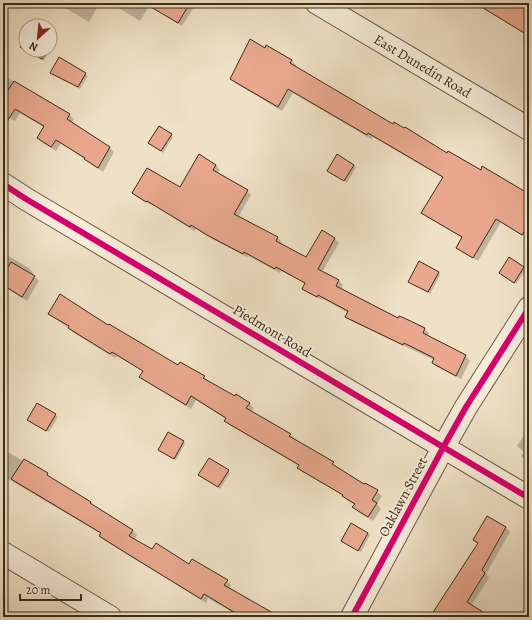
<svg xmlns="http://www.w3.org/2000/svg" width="532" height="620" font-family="Alegreya,serif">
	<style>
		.shadow { fill: #0003 }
		.building { fill: #e9a88e; stroke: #3b2c17 }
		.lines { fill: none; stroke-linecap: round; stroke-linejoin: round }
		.street-casing { stroke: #685943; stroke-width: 24 }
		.street { stroke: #f5ecda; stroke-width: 22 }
		.cycleway-casing { stroke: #f5ecda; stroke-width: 8 }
		.cycleway { stroke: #d6006c; stroke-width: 6 }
		.labels { text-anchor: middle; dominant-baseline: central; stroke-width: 4; stroke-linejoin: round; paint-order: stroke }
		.street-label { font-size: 14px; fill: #3b2c17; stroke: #f5ecda }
	</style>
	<rect width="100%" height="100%" fill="#efe1c6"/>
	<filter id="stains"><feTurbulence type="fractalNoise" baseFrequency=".005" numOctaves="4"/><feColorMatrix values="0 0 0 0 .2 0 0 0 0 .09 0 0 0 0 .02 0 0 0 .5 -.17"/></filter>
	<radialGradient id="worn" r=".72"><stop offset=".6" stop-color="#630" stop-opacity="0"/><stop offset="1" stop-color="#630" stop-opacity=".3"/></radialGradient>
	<path class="shadow" d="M 57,3 L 100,3 L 89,22 Z
		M 111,3 L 190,3 L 194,7 L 182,26 L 149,6 L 140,21 Z
		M 475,3 L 529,3 L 529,46 L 522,40 L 525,34 Z
		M 26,39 L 26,50 L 50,50 L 44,61 L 23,49 L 21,47 Z
		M 50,40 L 54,43 L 50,50 Z
		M 265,49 L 292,61 L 296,65 L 295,67 L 393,125 L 481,171 L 525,193 L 526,191 L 529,193 L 529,235 L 527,238 L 501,222 L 478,261 L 462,252 L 457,248 L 463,238 L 427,217 L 423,213 L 443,178 L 373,137 L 371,139 L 293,93 L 282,111 L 235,83 L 231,78 Z
		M 59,58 L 88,76 L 80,89 L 51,73 Z
		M 3,75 L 69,115 L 74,119 L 71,123 L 110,148 L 114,152 L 103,172 L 61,143 L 56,151 L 43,143 L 38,138 L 45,128 L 20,113 L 15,121 L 3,114 Z
		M 171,134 L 173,137 L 163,153 L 149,143 Z
		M 338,155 L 356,167 L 347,183 L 330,173 Z
		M 216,165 L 220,170 L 217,174 L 247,191 L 251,195 L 238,217 L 278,238 L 282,243 L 281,245 L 306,258 L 322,231 L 335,239 L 339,243 L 322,272 L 339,281 L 343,285 L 341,290 L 398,319 L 424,329 L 429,333 L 427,336 L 466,356 L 470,361 L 461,379 L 437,367 L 433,363 L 434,360 L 351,321 L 346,316 L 348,313 L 323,299 L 322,300 L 308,293 L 304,289 L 306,284 L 281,271 L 280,273 L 248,256 L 247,257 L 212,239 L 196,229 L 194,231 L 152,204 L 151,205 L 137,197 L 133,193 L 180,188 Z
		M 3,253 L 29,268 L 33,273 L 32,275 L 39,281 L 27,301 L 3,286 Z
		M 524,267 L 526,269 L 516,284 L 500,273 Z
		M 438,273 L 440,275 L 430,294 L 411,284 Z
		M 49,314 L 109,327 L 179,366 L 204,377 L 208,382 L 249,403 L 254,408 L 251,412 L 290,434 L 295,439 L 294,440 L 333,463 L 337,468 L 365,485 L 377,491 L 382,496 L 377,504 L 381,509 L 373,521 L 358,512 L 354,507 L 355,505 L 348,501 L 344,496 L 303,472 L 299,468 L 299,466 L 230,425 L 225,421 L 226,419 L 196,400 L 191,409 L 145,381 L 141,377 L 144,372 L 117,356 L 115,358 L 74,333 L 69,328 L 54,318 Z
		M 38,404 L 58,417 L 49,432 L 29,420 Z
		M 528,429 L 529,430 L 529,463 L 521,456 L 524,452 L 517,446 Z
		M 183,442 L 185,444 L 176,460 L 161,452 Z
		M 3,449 L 23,461 L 24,460 L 47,474 L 51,479 L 91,502 L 95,507 L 132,530 L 137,535 L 134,540 L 152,551 L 227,581 L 231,585 L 229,589 L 275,615 L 277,611 L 287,617 L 236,617 L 237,615 L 208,598 L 206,603 L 104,540 L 100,536 L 101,534 L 3,476 Z
		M 228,471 L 230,473 L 220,489 L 200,475 Z
		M 487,517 L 506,528 L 510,532 L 486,574 L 489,578 L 471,606 L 489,617 L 455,617 L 478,544 L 474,540 Z
		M 368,533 L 370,535 L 361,552 L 342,541 Z"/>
	<path class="building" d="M 144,3 L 190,3 L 178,23 Z
		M 475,3 L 529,3 L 529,36 Z
		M 26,36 L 26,50 L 47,50 L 42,59 L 20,47 Z
		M 250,39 L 265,48 L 266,45 L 292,60 L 290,63 L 393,124 L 394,122 L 404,128 L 405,127 L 447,153 L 448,151 L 481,170 L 482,166 L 529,194 L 529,224 L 522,235 L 496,219 L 473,258 L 456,248 L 462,237 L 421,213 L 443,177 L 368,133 L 367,135 L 288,89 L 278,107 L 230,79 Z
		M 59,57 L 86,73 L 78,87 L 50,73 Z
		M 14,81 L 70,114 L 67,119 L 110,147 L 98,168 L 84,159 L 85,158 L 56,140 L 51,147 L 37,138 L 44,126 L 15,109 L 3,128 L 3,98 Z
		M 159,126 L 172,134 L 161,151 L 148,143 Z
		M 199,154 L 216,165 L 213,170 L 248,190 L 234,214 L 278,237 L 276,241 L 306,257 L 322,230 L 335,238 L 318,269 L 339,280 L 336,286 L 398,318 L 399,316 L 402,317 L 425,328 L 423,333 L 466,355 L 456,376 L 432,363 L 434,358 L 404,343 L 403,345 L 345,317 L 348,311 L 318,295 L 317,297 L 302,289 L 305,283 L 276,267 L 275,269 L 244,252 L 243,254 L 207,235 L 191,225 L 190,227 L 147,201 L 146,202 L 132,193 L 147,168 L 180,187 Z
		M 337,154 L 354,165 L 344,181 L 327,171 Z
		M 509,257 L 524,267 L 514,283 L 499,273 Z
		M 419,261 L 439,272 L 428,292 L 408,282 Z
		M 11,262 L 35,276 L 22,297 L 3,285 L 3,275 Z
		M 60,294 L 108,325 L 109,324 L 178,365 L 180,362 L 205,376 L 203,378 L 235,396 L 236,394 L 250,403 L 246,408 L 291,434 L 289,436 L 334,462 L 332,464 L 364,484 L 365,483 L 378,490 L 372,500 L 377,503 L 368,517 L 352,507 L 355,504 L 342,496 L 343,495 L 297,468 L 299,465 L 224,421 L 226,418 L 191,396 L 186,405 L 139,377 L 143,371 L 112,352 L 110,354 L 68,328 L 69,326 L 48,314 Z
		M 37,403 L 56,414 L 46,431 L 27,420 Z
		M 168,432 L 184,441 L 174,459 L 158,450 Z
		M 209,458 L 229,470 L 218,487 L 198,475 Z
		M 24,459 L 48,473 L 47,475 L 91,502 L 90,503 L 133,530 L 129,536 L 152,549 L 156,543 L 189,564 L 192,559 L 228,580 L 224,585 L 280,617 L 242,617 L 204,594 L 201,599 L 126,553 L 99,536 L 101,533 L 11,479 Z
		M 487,516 L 506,527 L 482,570 L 485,573 L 467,602 L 491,617 L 430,617 L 478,543 L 473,540 Z
		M 351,523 L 368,533 L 358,551 L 341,541 Z"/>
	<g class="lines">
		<defs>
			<g id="street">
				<path id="s1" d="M 317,3 L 529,129"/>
				<path d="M 3,184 L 26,199 L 529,498"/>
				<path d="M 3,553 L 110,617"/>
				<path d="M 352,617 L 444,446 L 466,407 L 529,308"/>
			</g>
		</defs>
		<use href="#street" class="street-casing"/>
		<use href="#street" class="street"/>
		<defs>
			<path id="cycleway" d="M 3,184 L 26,199 L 529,498
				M 352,617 L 444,446 L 466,407 L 529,308"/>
		</defs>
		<use href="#cycleway" class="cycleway-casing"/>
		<use href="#cycleway" class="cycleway"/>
	</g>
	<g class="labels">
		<g class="street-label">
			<text stroke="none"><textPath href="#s1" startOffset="123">East Dunedin Road</textPath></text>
			<text transform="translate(272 331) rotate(31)">Piedmont Road</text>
			<text transform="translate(403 497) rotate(-62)">Oaklawn Street</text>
		</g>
	</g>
	<rect width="532" height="620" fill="none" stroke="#efe1c6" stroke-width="16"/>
	<rect x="4" y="4" width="524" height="612" fill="none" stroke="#3b2c17" stroke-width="2"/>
	<rect x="8" y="8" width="516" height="604" fill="none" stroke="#3b2c17"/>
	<g transform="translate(38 38) rotate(207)"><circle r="19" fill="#f5ecda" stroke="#ab9f8c"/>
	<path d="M0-3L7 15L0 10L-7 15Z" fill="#8f2418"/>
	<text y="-6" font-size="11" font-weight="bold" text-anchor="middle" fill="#3b2c17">N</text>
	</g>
	<path d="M20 594v6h61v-6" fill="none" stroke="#3b2c17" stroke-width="2"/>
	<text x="26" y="594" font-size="12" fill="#3b2c17" stroke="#f5ecda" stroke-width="3" paint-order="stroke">20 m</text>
	<rect width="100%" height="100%" filter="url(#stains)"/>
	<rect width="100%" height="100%" fill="url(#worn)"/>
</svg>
